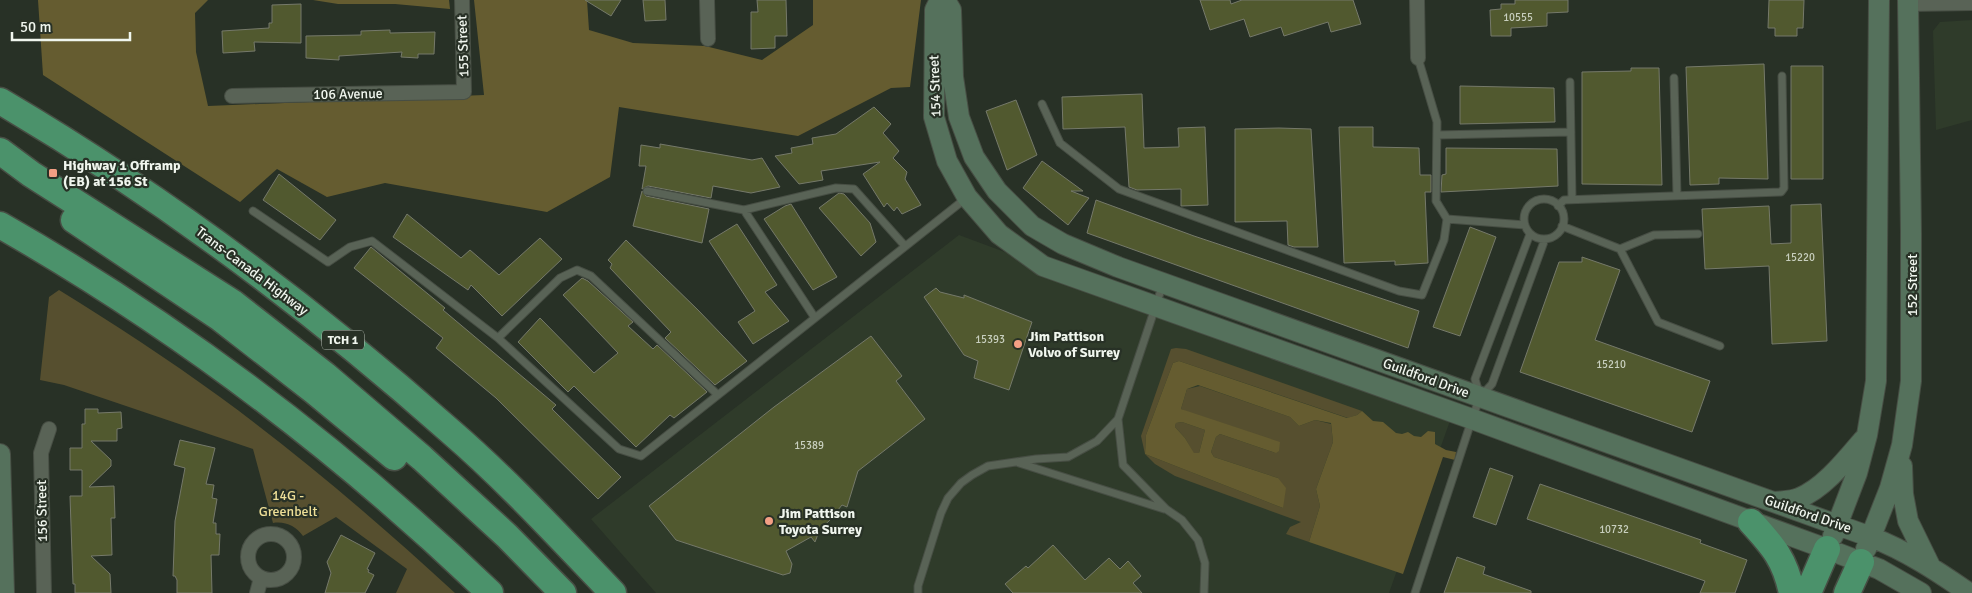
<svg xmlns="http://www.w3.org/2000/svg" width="1972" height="593" font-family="Signika,sans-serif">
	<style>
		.built { fill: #2f3b2a }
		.green { fill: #564f2f }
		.forest { fill: #655c30; fill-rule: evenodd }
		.building { fill: #51592f; stroke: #75796a }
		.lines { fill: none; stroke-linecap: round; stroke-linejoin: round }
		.lane-casing { stroke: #474e44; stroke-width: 9 }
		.street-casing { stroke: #474e44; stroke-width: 16 }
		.secondary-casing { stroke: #474e44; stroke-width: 22 }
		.highway-casing { stroke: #474e44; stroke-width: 29 }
		.lane { stroke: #596356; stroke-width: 7 }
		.street { stroke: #596356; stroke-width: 14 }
		.secondary { stroke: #55715c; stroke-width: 20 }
		.highway { stroke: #4b926b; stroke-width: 26 }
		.poi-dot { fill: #f39f84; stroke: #283126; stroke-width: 2 }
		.labels { text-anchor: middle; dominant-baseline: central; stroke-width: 4.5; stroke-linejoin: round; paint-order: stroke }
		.number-label { font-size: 11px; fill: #c8cfbe }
		.shield { fill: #283126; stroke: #b4bbb2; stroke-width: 1 }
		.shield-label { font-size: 12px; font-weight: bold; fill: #f0f6ee }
		.street-label { font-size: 14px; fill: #f0f6ee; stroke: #283126 }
		.poi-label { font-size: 14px; font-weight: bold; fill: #f0f6ee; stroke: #283126; text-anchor: start }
		.park-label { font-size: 14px; fill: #eedf97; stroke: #283126 }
	</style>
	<rect width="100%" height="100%" fill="#283126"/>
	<path class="built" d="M 1972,20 L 1972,120 L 1936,130 L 1933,31 L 1940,22 Z
		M 959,235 L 1451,418 L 1389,593 L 656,593 L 591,519 Z"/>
	<path class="green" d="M 59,290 C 114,324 168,359 220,397 C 302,457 380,524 455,593 L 396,593 L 407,569 L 336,517 L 303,536 C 296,526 285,521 273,523 L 253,449 L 64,385 L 40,380 L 49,297 Z
		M 1176,348 L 1186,349 L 1362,411 L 1357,415 L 1348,418 L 1179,361 L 1173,363 L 1146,435 L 1145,454 L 1283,508 L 1278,478 L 1214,457 L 1211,452 L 1216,437 L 1220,434 L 1276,453 L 1181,409 L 1187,389 L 1200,386 L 1290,417 L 1299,426 L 1315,420 L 1331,424 L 1333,442 L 1316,489 L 1320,506 L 1309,542 L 1286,534 L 1290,527 L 1301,522 L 1175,476 L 1155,464 L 1145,454 L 1141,436 L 1171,349 Z
		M 1182,422 L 1205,430 L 1199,453 L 1194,454 L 1185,438 L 1175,427 L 1176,423 Z"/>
	<path class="forest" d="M 38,0 L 208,0 L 195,13 L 196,52 L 208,106 L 484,95 L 474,0 L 587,0 L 589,30 L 633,43 L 705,46 L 762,60 L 813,25 L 813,0 L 921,0 L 910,87 L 891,88 L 798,136 L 619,107 L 610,177 L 547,212 L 385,183 L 327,197 L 277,169 L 240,202 L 43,75 Z
		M 313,0 L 449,0 L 450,9 L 395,4 L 338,4 Z
		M 1179,361 L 1347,418 L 1357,415 L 1362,411 L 1373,421 L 1383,422 L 1396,433 L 1402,434 L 1408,432 L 1414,436 L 1421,437 L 1428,431 L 1435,432 L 1435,444 L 1446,450 L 1456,452 L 1455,460 L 1443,457 L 1403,574 L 1309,542 L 1320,506 L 1316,489 L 1333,442 L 1331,423 L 1315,420 L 1299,426 L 1290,417 L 1198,385 L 1187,389 L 1181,409 L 1280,442 L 1279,451 L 1276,453 L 1220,434 L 1216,437 L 1211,452 L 1214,457 L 1278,478 L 1286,488 L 1283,508 L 1145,454 L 1146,435 L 1173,363 ZM 1182,422 L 1205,430 L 1199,453 L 1194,453 L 1185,438 L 1175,427 L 1176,423 Z"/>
	<path class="building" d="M 585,0 L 621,0 L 611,16 Z
		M 643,0 L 665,0 L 666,20 L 645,21 Z
		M 757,0 L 786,0 L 787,36 L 775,36 L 775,48 L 751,49 L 751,12 L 758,12 Z
		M 1200,0 L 1230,0 L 1231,4 L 1242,0 L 1353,0 L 1361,24 L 1331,32 L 1328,22 L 1284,36 L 1281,27 L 1250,37 L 1244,19 L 1210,30 Z
		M 1515,0 L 1568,0 L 1568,12 L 1547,13 L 1547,26 L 1511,28 L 1511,36 L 1491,36 L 1490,10 L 1501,9 L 1501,4 L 1515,4 Z
		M 1769,0 L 1804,0 L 1803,28 L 1797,28 L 1797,36 L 1775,36 L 1775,28 L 1768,28 Z
		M 301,4 L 301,43 L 254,42 L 255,51 L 223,53 L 222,31 L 269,28 L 269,23 L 272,23 L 272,5 Z
		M 390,30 L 390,33 L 435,32 L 434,54 L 418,54 L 418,58 L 401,57 L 402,52 L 339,56 L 339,60 L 306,58 L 306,36 L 361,35 L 361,31 Z
		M 1764,64 L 1768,179 L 1719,178 L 1719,184 L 1690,185 L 1686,67 Z
		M 1791,66 L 1823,66 L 1823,179 L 1791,179 Z
		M 1631,68 L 1659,68 L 1662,185 L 1582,184 L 1582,72 L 1631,71 Z
		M 1460,86 L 1554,88 L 1555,122 L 1460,124 Z
		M 1142,94 L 1144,148 L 1179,147 L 1178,128 L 1205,127 L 1208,205 L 1181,206 L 1181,189 L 1137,190 L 1129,187 L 1125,127 L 1063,129 L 1062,97 Z
		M 1016,100 L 1037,155 L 1007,170 L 986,111 Z
		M 874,107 L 891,124 L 883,133 L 899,151 L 893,158 L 907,172 L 905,179 L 921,205 L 902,214 L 897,207 L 894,211 L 887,203 L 884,207 L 863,174 L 880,162 L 821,171 L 823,180 L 799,184 L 775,156 L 792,153 L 791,148 L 813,144 L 812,138 L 836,134 Z
		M 1339,127 L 1373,127 L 1373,147 L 1419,148 L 1420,175 L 1431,175 L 1431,192 L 1425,192 L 1428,263 L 1395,265 L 1395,261 L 1344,263 Z
		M 1279,128 L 1311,129 L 1318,247 L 1294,247 L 1288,245 L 1287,221 L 1235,222 L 1235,129 Z
		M 660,144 L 752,160 L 762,158 L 780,187 L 751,193 L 713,186 L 711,198 L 648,186 L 642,189 L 646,166 L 639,166 L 641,145 L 660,148 Z
		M 1446,148 L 1557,149 L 1558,186 L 1441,192 L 1442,175 L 1446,174 Z
		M 1042,161 L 1083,191 L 1071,191 L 1089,198 L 1068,225 L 1023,188 Z
		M 279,174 L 336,220 L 320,240 L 263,200 Z
		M 642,191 L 646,196 L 709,209 L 702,243 L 633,226 Z
		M 839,193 L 844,194 L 870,223 L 876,242 L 861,256 L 819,208 Z
		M 1096,200 L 1194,236 L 1419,311 L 1408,348 L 1087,233 Z
		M 791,204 L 837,277 L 813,290 L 764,219 L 785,206 Z
		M 1821,204 L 1827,341 L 1772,344 L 1769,266 L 1705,269 L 1702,209 L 1769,206 L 1771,244 L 1791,243 L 1791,205 Z
		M 407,214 L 461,258 L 470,250 L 499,275 L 540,238 L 562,259 L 502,316 L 471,285 L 468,290 L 393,237 Z
		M 737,224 L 777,285 L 765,292 L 789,321 L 753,344 L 738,322 L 755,311 L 709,241 Z
		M 1470,227 L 1496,237 L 1460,336 L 1433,327 Z
		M 626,240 L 698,310 L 747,361 L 715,385 L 665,338 L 671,332 L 610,268 L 612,264 L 608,260 Z
		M 371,247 L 445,308 L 443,310 L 556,405 L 552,409 L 621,477 L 598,499 L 496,398 L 436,348 L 443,338 L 354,268 Z
		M 1582,257 L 1620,270 L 1595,340 L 1710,381 L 1692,432 L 1520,372 L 1559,262 L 1582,262 Z
		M 582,278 L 588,281 L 633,322 L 628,326 L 653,349 L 657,345 L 707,392 L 674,418 L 670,415 L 636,447 L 574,386 L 568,392 L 518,342 L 540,318 L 594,373 L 618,353 L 563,295 Z
		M 936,288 L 940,292 L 964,298 L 964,295 L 1032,322 L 1009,390 L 974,378 L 978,361 L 964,355 L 924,297 Z
		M 871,336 L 902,376 L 896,381 L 925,419 L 858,471 L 847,507 L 842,505 L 829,521 L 820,529 L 815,542 L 811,537 L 786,551 L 792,564 L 790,573 L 783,575 L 676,540 L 649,506 L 774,407 Z
		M 85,409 L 98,409 L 98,413 L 121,412 L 122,428 L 117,429 L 117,441 L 91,441 L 111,460 L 111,466 L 89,487 L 114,486 L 115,518 L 111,518 L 112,555 L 91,556 L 110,574 L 111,593 L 75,593 L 75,584 L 73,584 L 70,496 L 82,496 L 82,470 L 70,470 L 70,448 L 82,448 L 82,424 L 85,424 Z
		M 180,440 L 215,448 L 206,484 L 214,485 L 212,498 L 217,499 L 213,523 L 216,523 L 216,534 L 220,534 L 219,555 L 211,555 L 212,593 L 177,593 L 177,580 L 175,576 L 173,576 L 175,521 L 185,468 L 174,465 Z
		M 1490,468 L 1513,476 L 1496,525 L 1473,517 Z
		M 1540,484 L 1701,540 L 1700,543 L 1747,560 L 1735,593 L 1700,593 L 1705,581 L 1527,519 Z
		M 341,535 L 375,553 L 367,569 L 369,570 L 368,572 L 374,575 L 365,593 L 325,593 L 331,573 L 327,562 Z
		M 1053,545 L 1085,580 L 1109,558 L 1120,569 L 1128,561 L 1141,576 L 1133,583 L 1142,593 L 1013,593 L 1005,584 L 1026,566 L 1028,568 Z
		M 1457,557 L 1485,567 L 1483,574 L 1531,591 L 1531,593 L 1444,593 Z"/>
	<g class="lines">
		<defs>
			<path id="lane" d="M 1418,58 L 1437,122 L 1436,201 L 1447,219 L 1525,225
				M 1674,78 L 1677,196
				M 1570,82 L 1572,199
				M 1042,104 L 1060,143 L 1119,189 L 1399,291 L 1422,295 L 1444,240 L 1447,219
				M 1437,135 L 1571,132
				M 647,191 L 744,210 L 836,188 L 854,189 L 905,246
				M1524 219a20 20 0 1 1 40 0a20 20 0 1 1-40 0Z
				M 1558,206 L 1564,200 L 1781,192 L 1784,188 L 1782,76
				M 744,210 L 815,318
				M 253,211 L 328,262 L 350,247 L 372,241 L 498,338
				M 1562,226 L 1620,249 L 1658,322 L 1720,346
				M 1620,249 L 1654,235 L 1698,234
				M 1479,393 L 1475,379 L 1530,234
				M 718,395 L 591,276 L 577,270 L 560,278 L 498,338 L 619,449 L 641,456 L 965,199
				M 1118,419 L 1163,284
				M 1019,463 L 1164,509
				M 918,593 L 918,586 L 941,513 L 948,498 L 961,483 L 972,475 L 988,466 L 1036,459 L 1068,457 L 1097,441 L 1118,419 L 1123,465 L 1166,509 L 1182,520 L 1198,540 L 1205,563 L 1204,593
				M 1415,593 L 1472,419 L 1480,397 L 1492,384 L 1545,239"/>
			<path id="street" d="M 707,0 L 708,39
				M 1417,0 L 1418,58
				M 1908,4 L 1972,3
				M 232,96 L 464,92 L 462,0
				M248 557a23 23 0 1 1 46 0a23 23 0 1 1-46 0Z
				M 44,593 L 41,453 L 49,429
				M 257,593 L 261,578"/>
			<path id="secondary" d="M 940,0 L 935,10 L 934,117 L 947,161 L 967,197 L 999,234 L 1043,266 L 1472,419 L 1827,549 L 1879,569 L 1921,593
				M 945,0 L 951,10 L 953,77 L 959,117 L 974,157 L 997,191 L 1032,226 L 1063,244 L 1118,267 L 1871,537 C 1907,551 1937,571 1969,593
				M 0,454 L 4,593
				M 1902,466 L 1903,494 L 1908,521 L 1930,566
				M 1775,502 C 1783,501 1792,501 1799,498 C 1823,489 1846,460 1863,440
				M 1833,536 L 1857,473 L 1867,435 L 1876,381 L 1879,0
				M 1866,549 L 1890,488 L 1902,445 L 1911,381 L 1911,233 L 1908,0"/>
			<path id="highway" d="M 0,101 C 160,195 311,308 450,431 C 508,481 560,538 613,593
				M 0,151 L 31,174 L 233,303 L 325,375 L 422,458 L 507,536 L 563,593
				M 74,220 L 220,318 L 314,391 L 394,457
				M 0,225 C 177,326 343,452 490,593
				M 1751,522 C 1774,547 1785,560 1792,593
				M 1808,593 L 1827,549
				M 1847,593 L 1861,562"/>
		</defs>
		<use href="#lane" class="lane-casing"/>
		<use href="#street" class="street-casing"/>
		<use href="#secondary" class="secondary-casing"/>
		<use href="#highway" class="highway-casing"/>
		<use href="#lane" class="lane"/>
		<use href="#street" class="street"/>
		<use href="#secondary" class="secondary"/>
		<use href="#highway" class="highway"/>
	</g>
	<g class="poi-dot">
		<rect x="48" y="168" width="10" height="10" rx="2.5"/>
		<circle cx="1018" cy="344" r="5"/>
		<circle cx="769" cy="521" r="5"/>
	</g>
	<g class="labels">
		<g class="number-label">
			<text x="1518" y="17">10555</text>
			<text x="1800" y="257">15220</text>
			<text x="990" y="339">15393</text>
			<text x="1611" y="364">15210</text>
			<text x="809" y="445">15389</text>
			<text x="1614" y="529">10732</text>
		</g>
		<rect class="shield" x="322" y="330.5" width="42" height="19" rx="4"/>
		<g class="shield-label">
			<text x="343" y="340">TCH 1</text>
		</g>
		<g class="street-label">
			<text transform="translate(463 46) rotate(-92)">155 Street</text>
			<text transform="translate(935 86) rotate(-92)">154 Street</text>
			<text transform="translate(348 94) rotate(-1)">106 Avenue</text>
			<text transform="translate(252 271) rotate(37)">Trans-Canada Highway</text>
			<text transform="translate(1912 285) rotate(-90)">152 Street</text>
			<text transform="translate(1426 378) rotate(20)">Guildford Drive</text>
			<text transform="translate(42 511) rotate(-91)">156 Street</text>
			<text transform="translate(1808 514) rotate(19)">Guildford Drive</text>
		</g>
		<g class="poi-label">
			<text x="63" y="165">Highway 1 Offramp<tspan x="63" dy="16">(EB) at 156 St</tspan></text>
			<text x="1028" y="336">Jim Pattison<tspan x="1028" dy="16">Volvo of Surrey</tspan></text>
			<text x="779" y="513">Jim Pattison<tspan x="779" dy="16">Toyota Surrey</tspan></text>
		</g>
		<g class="park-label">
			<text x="288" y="495">14G -<tspan x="288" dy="16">Greenbelt</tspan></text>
		</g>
	</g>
	<path d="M12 32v8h118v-8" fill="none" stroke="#f0f6ee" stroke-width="2.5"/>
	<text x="20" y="32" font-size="15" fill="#f0f6ee" stroke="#283126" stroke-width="4" paint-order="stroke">50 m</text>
</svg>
